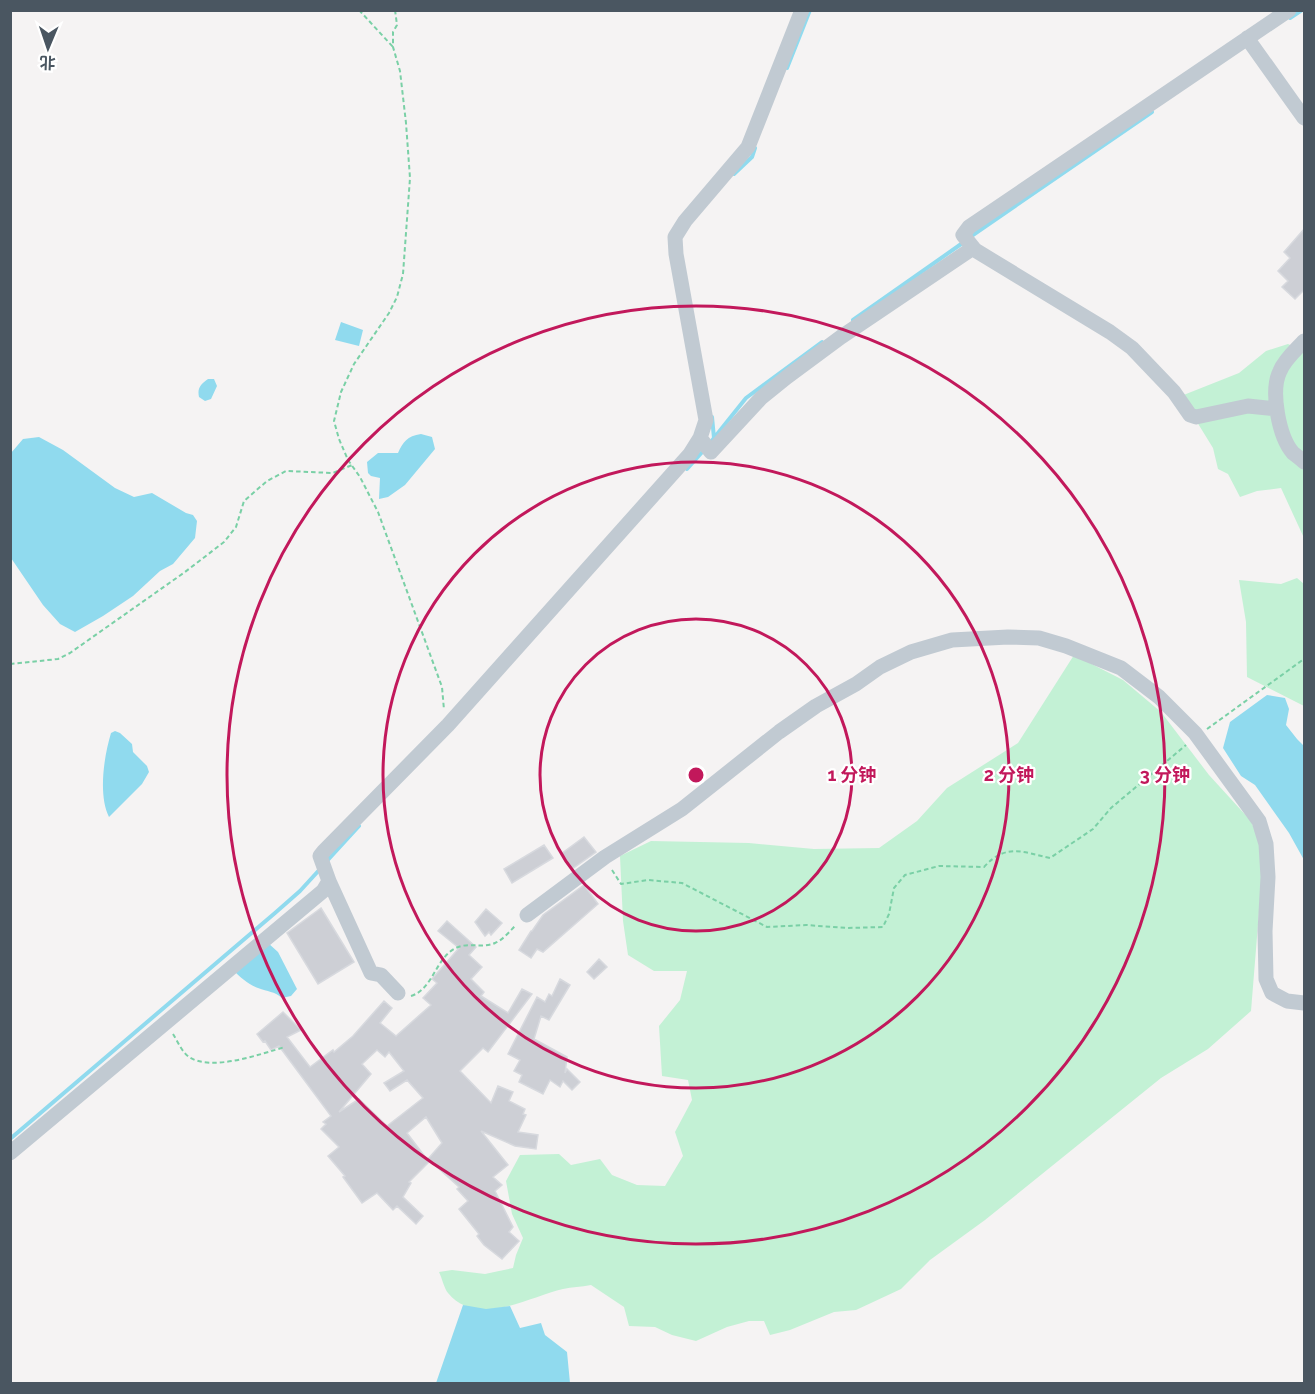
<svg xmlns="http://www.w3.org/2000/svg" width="1315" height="1394" font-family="Raleway,'Noto Sans SC',sans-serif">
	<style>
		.green { fill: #c3f1d5 }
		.water { fill: #90daee }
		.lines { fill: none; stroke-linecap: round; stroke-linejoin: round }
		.stream { stroke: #90daee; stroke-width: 4 }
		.building { fill: #cdcfd5; stroke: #d7d9de; stroke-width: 1.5; fill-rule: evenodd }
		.path { stroke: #7ad0a6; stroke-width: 2; stroke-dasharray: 4.5 3; stroke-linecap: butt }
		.street { stroke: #c1cad2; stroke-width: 15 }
		.ring { fill: none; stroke: #c2185b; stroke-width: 3 }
		.centre { fill: #c2185b; stroke: #fff; stroke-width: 3 }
		.ring-label { font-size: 18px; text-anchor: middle; font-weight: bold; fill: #c2185b; stroke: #fff; stroke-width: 4.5; stroke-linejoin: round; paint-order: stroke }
	</style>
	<rect width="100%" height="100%" fill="#f5f3f3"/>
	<path class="green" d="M 1288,344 L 1304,351 L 1304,538 L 1281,488 L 1257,491 L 1240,497 L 1228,474 L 1218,469 L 1213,448 L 1181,396 L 1239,373 L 1266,351 Z
		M 1297,578 L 1304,584 L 1304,706 L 1247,677 L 1246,622 L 1239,580 L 1281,584 Z
		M 1074,655 L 1123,680 L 1161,712 L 1209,775 L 1251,821 L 1261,847 L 1262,875 L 1251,1011 L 1208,1049 L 1161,1078 L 985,1220 L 930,1260 L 901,1289 L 856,1310 L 834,1312 L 790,1330 L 770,1335 L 764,1321 L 749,1321 L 727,1327 L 696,1341 L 672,1335 L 655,1327 L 629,1326 L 624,1307 L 591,1285 C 581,1287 572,1287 563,1289 C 529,1297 477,1328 448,1293 C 444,1288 442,1278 439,1272 L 452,1270 L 485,1274 L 513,1268 L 516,1255 L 523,1238 L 512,1214 L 506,1181 L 520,1155 L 559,1154 L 571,1165 L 600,1159 L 612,1175 L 637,1185 L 665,1186 L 683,1156 L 675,1132 L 692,1100 L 688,1080 L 662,1076 L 659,1026 L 680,1000 L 687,971 L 654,971 L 628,955 L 623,921 L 620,856 L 651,841 L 749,843 L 814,849 L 879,848 L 917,821 L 947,788 L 1018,743 Z"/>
	<path class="water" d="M 341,322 L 363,330 L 359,346 L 335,340 Z
		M 208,379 L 214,379 L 217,386 L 211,399 L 205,401 L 199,397 C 197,388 201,384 208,379 Z
		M 421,434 L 432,437 L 435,449 L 405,485 L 388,497 L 379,499 L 380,478 L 371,476 L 368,473 L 367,462 L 378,453 L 398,453 C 403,442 407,436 421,434 Z
		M 39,437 L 63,450 L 115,488 L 134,497 L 152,493 L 186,513 L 193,515 L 197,521 L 195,538 L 173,564 L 160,571 L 133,596 L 103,616 L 75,632 L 60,624 L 43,605 L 11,558 L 11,453 L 23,439 Z
		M 1267,695 L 1285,698 L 1289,709 L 1286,725 L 1297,739 L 1304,746 L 1304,860 L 1289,833 L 1255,785 L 1241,776 L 1223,748 L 1230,722 Z
		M 115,731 L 120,733 L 132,744 L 133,752 L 147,766 L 149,772 L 142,784 L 109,817 C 98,795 104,756 111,733 Z
		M 268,943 L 278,952 L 297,989 L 291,996 L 282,998 C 274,991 268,992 258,988 C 249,985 240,977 233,970 Z
		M 463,1305 L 486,1309 L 510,1306 L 520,1328 L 541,1323 L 545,1335 L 567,1352 L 570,1383 L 436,1383 Z"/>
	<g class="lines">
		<path class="stream" d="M 1290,18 L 1302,10
			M 787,68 L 810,10
			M 734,174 L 752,157 L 755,148
			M 970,237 L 1152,112
			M 853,320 L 964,242
			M 714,438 L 746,398 L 822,342
			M 711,442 L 714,438 L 712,417
			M 687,469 L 704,450
			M 326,862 L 359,826
			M 10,1139 L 275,913 L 300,891 L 321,868"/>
	</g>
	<path class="building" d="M 1305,228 L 1305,289 L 1295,299 L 1282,287 L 1288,281 L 1278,271 L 1290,258 L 1284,252 Z
		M 584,837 L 596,852 L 572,869 L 561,854 Z
		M 544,845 L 553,858 L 512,883 L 504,869 Z
		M 584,885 L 598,904 L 543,952 L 537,949 L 531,958 L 519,950 L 531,931 L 532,931 L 543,915 Z
		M 321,908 L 354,962 L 318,984 L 287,933 Z
		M 486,909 L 502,923 L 491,935 L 489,932 L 485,936 L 475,922 Z
		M 447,921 L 476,947 L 469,955 L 482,967 L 471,979 L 484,992 L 481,996 L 508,1013 L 522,989 L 532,994 L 488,1052 L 483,1048 L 460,1071 L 491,1103 L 498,1086 L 513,1092 L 509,1101 L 525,1109 L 523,1114 L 526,1115 L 518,1132 L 538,1135 L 536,1149 L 515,1146 L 481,1131 L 508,1165 L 493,1177 L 502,1185 L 495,1191 L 513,1227 L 509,1232 L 519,1241 L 502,1259 L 484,1245 L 477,1236 L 479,1234 L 459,1209 L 468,1201 L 457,1189 L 459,1187 L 428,1159 L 442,1143 L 426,1117 L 407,1133 L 429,1162 L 409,1182 L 411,1183 L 403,1197 L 423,1216 L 416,1224 L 397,1206 L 393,1210 L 377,1193 L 362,1203 L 343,1177 L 345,1176 L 328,1156 L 339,1147 L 321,1129 L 326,1124 L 323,1122 L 331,1116 L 279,1046 L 271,1050 L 265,1041 L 263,1042 L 257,1034 L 283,1012 L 301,1030 L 287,1037 L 310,1067 L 333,1050 L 334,1052 L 353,1036 L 384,1001 L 392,1008 L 380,1023 L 396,1036 L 431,1005 L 423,998 L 437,983 L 432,979 L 459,948 L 438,931 ZM 377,1050 L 385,1057 L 389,1052 L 404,1071 L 384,1083 L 390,1091 L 407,1080 L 423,1098 L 387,1126 L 359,1099 L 339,1112 L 371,1074 L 362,1064 Z
		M 599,959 L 607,967 L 594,979 L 587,972 Z
		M 560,979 L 570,985 L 549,1020 L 541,1016 L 534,1039 L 567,1057 L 565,1073 L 567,1069 L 580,1082 L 572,1090 L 563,1081 L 560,1087 L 550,1080 L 543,1094 L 519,1082 L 522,1075 L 514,1071 L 520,1060 L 508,1054 L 537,997 L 545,1002 L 549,994 L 552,996 Z"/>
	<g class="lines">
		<path class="path" d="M 359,10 L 393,47
			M 395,10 L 397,25 L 393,32 L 393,47 L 400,71 L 406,123 L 410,178 L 403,274 L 397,297 L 389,313 L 354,364 L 341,392 L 334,421 L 339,439 L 348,460 L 360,477 L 378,512 L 442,687 L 444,710
			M 10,664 L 58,659 L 70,653 L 185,572 L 224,542 L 236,527 L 244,501 L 267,481 L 286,471 L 333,473 L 352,465
			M 1207,729 L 1304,659
			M 612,870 L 621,884 L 648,880 L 682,883 L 767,927 L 806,925 L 847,928 L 883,927 L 889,914 L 894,888 L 905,875 L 939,866 L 984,867 C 1006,843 1022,852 1050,858 L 1093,829 L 1111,808 L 1186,745
			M 411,996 C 433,989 435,960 454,949 C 467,941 482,949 495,943 C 503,940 510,931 516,925
			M 173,1034 C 178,1042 182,1052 189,1057 C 212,1072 260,1054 285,1047"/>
		<path class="street" d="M 1247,38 L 1304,118
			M 1304,341 C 1296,350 1285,359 1280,371 C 1270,391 1279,437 1293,453 C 1297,456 1301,459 1304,462
			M 1277,409 L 1248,406 L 1196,417 L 1190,415 L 1174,392 L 1132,348 L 1110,332 L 975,250 L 963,235 L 969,227 L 1289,10
			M 700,438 L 711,452 L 761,398 L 787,377 L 841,337 L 973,248
			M 329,881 L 371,973 L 381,975 L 398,993
			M 527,915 L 605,857 L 682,809 L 779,732 L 816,706 L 856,684 L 880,667 L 911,652 L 952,640 L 1008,637 L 1039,638 L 1066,646 L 1121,668 L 1159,697 L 1195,733 L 1259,821 L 1266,844 L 1268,877 L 1265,931 L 1266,979 L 1272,993 L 1287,1001 L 1304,1003
			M 10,1153 L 323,891 L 329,881 L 320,856 L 324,851 L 448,725 L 690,454 L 700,438 L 706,420 L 676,254 L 675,237 L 685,221 L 748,147 L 802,10"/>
	</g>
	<g class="ring">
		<circle cx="696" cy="775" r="156"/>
		<circle cx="696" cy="775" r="313"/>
		<circle cx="696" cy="775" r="469"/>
	</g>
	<circle cx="696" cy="775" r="9" class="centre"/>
	<g class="ring-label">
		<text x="852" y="781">1 分钟</text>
		<text x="1009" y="781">2 分钟</text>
		<text x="1165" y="781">3 分钟</text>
	</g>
	<rect width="1315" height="1394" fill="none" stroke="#4a5661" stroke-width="24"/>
	<g transform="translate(48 48) rotate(182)" stroke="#ffffff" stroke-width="4.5" paint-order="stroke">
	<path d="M0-4.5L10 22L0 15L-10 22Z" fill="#4a5661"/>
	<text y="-9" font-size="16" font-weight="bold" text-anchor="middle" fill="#4a5661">北</text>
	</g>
</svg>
